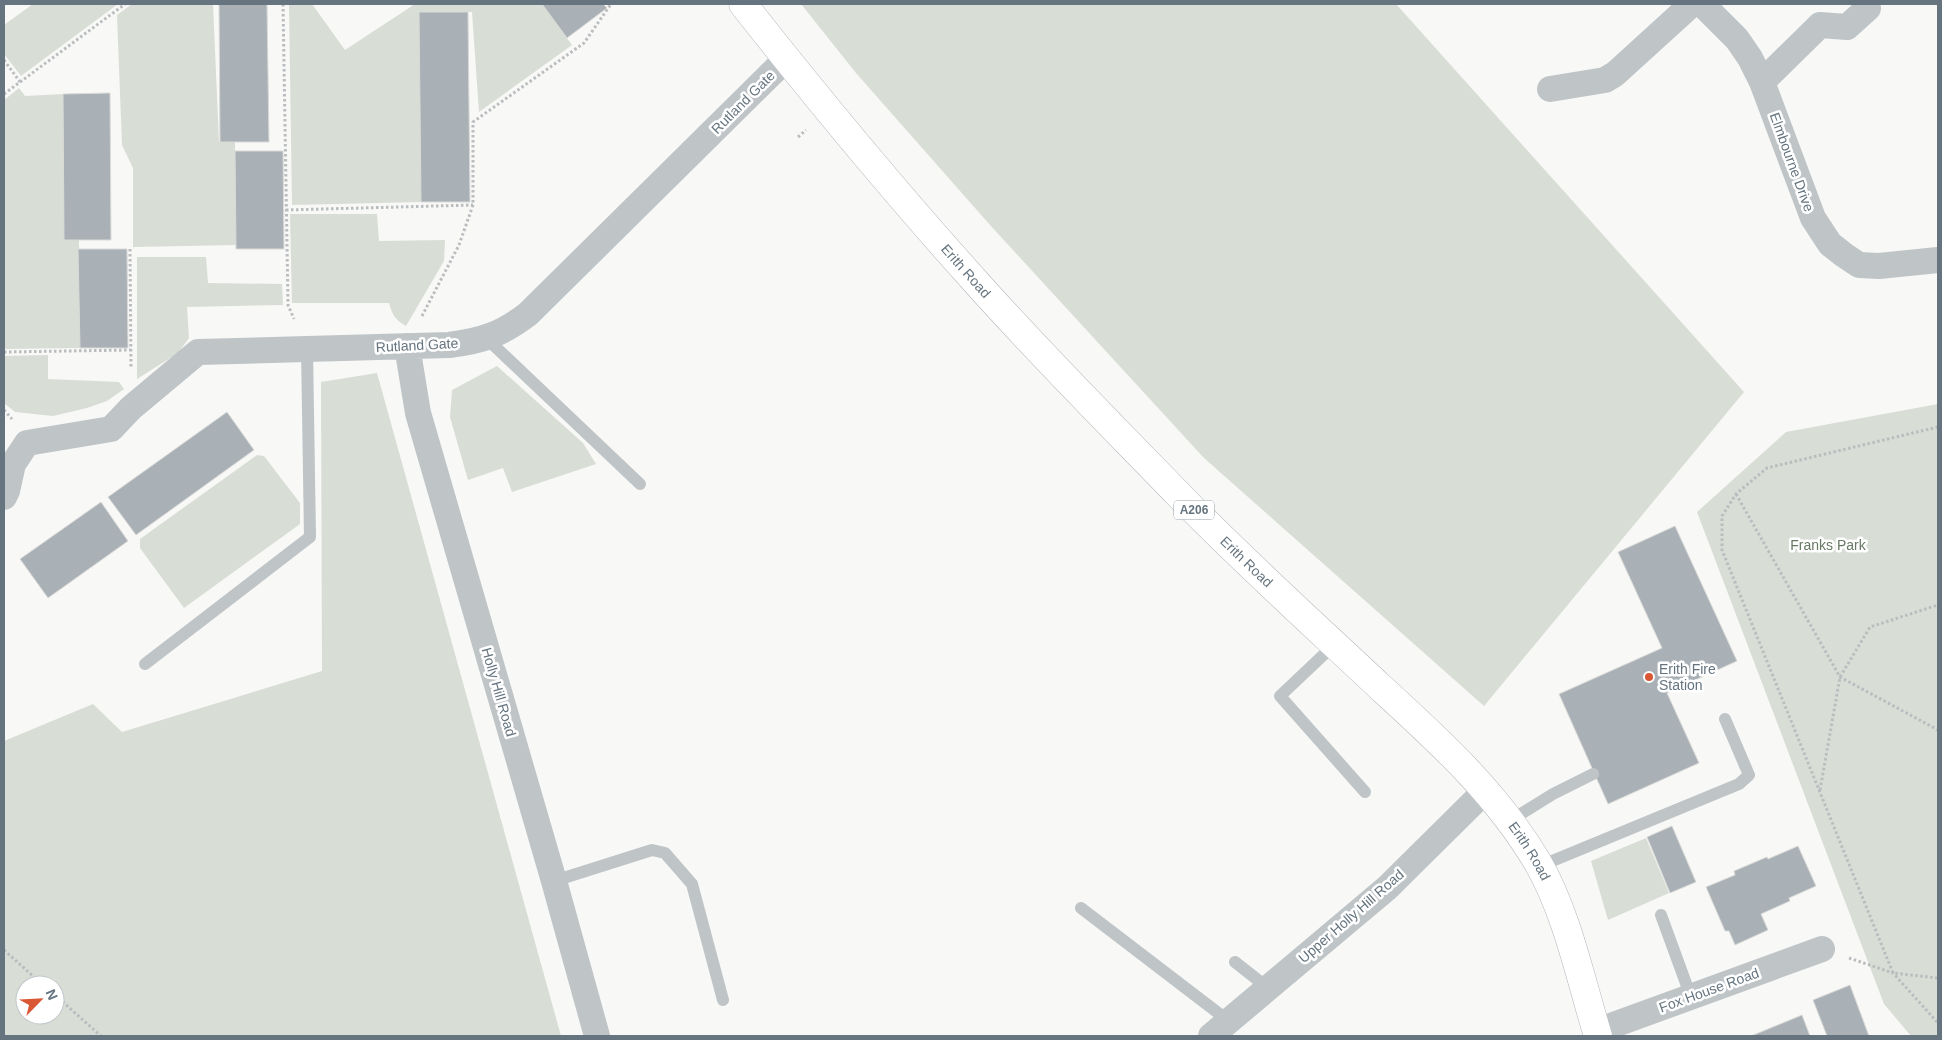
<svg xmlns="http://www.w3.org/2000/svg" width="1942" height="1040" font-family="Arial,sans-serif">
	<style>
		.green { fill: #d8ddd5; fill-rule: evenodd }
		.building { fill: #a9b1b6; stroke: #dadad8 }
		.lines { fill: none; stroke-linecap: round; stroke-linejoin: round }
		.primary-casing { stroke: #b3b8bc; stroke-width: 29 }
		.path { stroke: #babdbf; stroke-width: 3; stroke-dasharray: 2.5 2.5; stroke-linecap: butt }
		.service { stroke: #bfc4c7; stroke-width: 12 }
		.minor { stroke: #bfc4c7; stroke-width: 26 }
		.primary { stroke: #fff; stroke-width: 28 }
		.poi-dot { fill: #da5734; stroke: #fff; stroke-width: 2 }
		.labels { text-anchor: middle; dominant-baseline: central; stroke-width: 5; stroke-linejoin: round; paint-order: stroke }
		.shield { fill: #fff; stroke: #939ea5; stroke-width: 1 }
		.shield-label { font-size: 12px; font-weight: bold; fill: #65747f }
		.street-label { font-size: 14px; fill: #65747f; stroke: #fff }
		.park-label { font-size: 14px; fill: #677863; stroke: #fff }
		.poi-label { font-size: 14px; fill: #65747f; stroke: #fff; text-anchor: start }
	</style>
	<rect width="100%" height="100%" fill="#f8f8f6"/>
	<path class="green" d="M 33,4 L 118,4 L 21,76 L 4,54 L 4,25 Z
		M 132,4 L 213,4 L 219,142 L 235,142 L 236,245 L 133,247 L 133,168 L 122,145 L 117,15 Z
		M 289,4 L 312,4 L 345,50 L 415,4 L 542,4 L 572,45 L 479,112 L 472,12 L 420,12 L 421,202 L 292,205 Z
		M 801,4 L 1396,4 L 1744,392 L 1484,706 L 1204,458 L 990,225 L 856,73 Z
		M 19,88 L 25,96 L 63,94 L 64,240 L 79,240 L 80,348 L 4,349 L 4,100 Z
		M 290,214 L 377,214 L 379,241 L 445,240 L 444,261 L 406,326 C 395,320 392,314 389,303 L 292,303 Z
		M 137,257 L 206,257 L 208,283 L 282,284 L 283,305 L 187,307 L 189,338 L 178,353 L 137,379 Z
		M 48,355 L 48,379 L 119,382 L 124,389 L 107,401 L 87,408 L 53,416 L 15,412 L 4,403 L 4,356 Z
		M 497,366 L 583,443 L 596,464 L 512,492 L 503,468 L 468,480 L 450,417 L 452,390 Z
		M 377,373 L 561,1036 L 4,1036 L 4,741 L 93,704 L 122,732 L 322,671 L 321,382 ZM 25,985 L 55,985 L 55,1015 L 25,1015 Z
		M 1938,404 L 1938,1036 L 1911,1036 L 1884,1004 L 1697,512 L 1786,432 Z
		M 257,455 L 264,456 L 300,503 L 300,524 L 184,608 L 140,548 L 140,539 Z
		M 1646,838 L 1669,893 L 1608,920 L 1591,861 Z"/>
	<path class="building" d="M 219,4 L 267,4 L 269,142 L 220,142 Z
		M 542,4 L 603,4 L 607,8 L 567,38 Z
		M 419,12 L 468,12 L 470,202 L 421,202 Z
		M 110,93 L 111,240 L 64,240 L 63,94 Z
		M 235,151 L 283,151 L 284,249 L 236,249 Z
		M 78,249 L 127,249 L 128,348 L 80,348 Z
		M 227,412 L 254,450 L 136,535 L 108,497 Z
		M 101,502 L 128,541 L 48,598 L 20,559 Z
		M 1675,526 L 1737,661 L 1667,693 L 1699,763 L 1608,804 L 1559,694 L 1662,648 L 1618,552 Z
		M 1672,826 L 1696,882 L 1670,893 L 1647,837 Z
		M 1798,846 L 1816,886 L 1789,898 L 1790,901 L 1761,914 L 1768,930 L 1735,945 L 1729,931 L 1725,931 L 1706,887 L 1735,875 L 1734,871 L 1767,857 L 1768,859 Z
		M 1850,985 L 1869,1036 L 1827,1036 L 1813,1000 Z
		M 1802,1015 L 1810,1036 L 1751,1036 Z"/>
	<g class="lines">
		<defs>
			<g id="primary">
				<path id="s1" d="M 743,4 C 817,98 894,191 975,281 C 1040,354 1109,423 1177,493 C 1242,560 1311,622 1379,686 C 1438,740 1497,793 1538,863 C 1567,913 1581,981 1598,1036"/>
			</g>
		</defs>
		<use href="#primary" class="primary-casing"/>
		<path class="path" d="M 283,4 L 288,305 L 294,319
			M 4,60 L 20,82
			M 4,94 L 125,4
			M 798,137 L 806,130
			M 286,210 L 473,205
			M 130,249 L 131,368
			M 422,316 L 459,245 L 473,205 L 473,122 L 584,43 L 611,4
			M 4,352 L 131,350
			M 4,410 L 12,419
			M 1938,427 L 1767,468 L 1736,494 L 1722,516 L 1722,550 L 1893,973 L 1938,978
			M 1736,494 L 1840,677 L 1938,730
			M 1820,790 L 1840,677 L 1870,627 L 1938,605
			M 4,950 L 43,985
			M 1849,958 L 1893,973 L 1938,1023
			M 55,995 L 101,1036"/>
		<path class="service" d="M 486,338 L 640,484
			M 1335,644 L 1280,696 L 1365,792
			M 145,664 L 310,537 L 307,349
			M 1511,820 L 1553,794 L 1593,774
			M 1540,866 L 1739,784 L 1749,775 L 1725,719
			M 554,881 L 652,850 L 665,853 L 692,884 L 723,1000
			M 1081,908 L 1230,1022
			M 1661,915 L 1691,997
			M 1235,962 L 1268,988"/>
		<path class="minor" d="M 1702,4 L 1737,39 L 1750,58 L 1762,82 L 1813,218 L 1830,244 L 1844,255 L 1859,265 L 1879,266 L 1938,260
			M 1762,82 L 1820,25 L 1847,27 L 1868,8
			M 1550,89 L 1605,80 L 1615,74 L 1692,4
			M 407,346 L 418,413 L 554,881 L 597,1036
			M 4,497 L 7,491 L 13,464 L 27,443 L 111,429 L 131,408 L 198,352 L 449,345 C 482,341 502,334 528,314 L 786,59
			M 1597,1031 L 1822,949
			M 1211,1036 L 1387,888 L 1486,790"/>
		<use href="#primary" class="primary"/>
	</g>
	<circle class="poi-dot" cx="1649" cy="677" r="5"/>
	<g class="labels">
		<rect class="shield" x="1174" y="500.5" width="40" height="19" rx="4"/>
		<g class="shield-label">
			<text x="1194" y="510">A206</text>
		</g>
		<g class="street-label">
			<text transform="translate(743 102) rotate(-45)">Rutland Gate</text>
			<text transform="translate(1792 162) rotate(70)">Elmbourne Drive</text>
			<text stroke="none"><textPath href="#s1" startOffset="348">Erith Road</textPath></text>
			<text transform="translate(417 345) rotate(-3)">Rutland Gate</text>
			<text stroke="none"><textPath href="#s1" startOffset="752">Erith Road</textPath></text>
			<text transform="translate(499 692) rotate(74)">Holly Hill Road</text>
			<text stroke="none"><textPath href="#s1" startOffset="1158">Erith Road</textPath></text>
			<text transform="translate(1351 916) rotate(-41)">Upper Holly Hill Road</text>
			<text transform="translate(1709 990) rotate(-20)">Fox House Road</text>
		</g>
		<g class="park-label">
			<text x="1828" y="545">Franks Park</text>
		</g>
		<g class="poi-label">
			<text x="1659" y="669">Erith Fire<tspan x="1659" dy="16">Station</tspan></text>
		</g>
	</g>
	<rect width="1942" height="1040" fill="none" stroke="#65747f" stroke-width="10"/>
	<g transform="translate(40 1000) rotate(66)"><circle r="24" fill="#ffffff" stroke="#c1c7cc"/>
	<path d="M0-4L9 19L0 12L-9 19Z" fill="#da5734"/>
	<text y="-8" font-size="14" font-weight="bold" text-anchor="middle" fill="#65747f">N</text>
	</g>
</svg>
